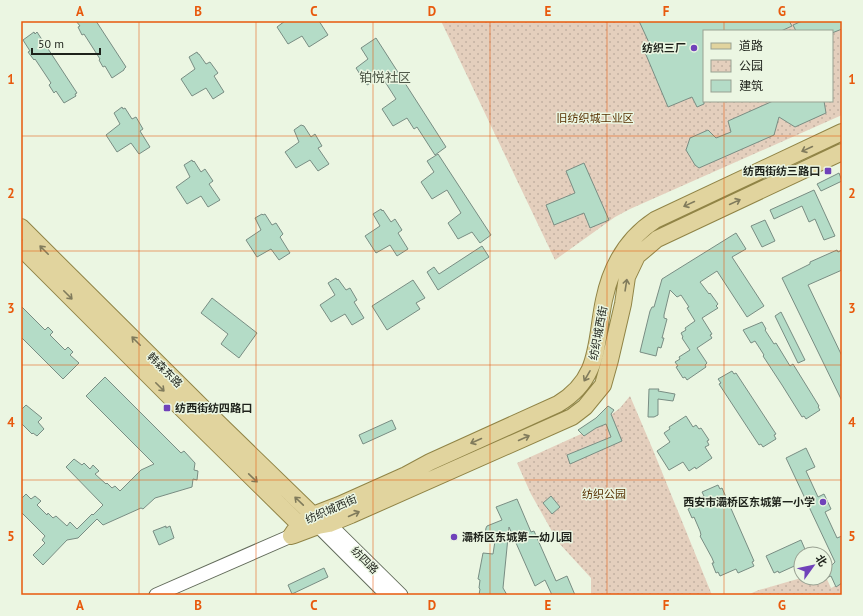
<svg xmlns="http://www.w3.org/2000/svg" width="863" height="616" font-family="'PT Sans','Noto Sans SC',sans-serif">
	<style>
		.park { fill: url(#park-dots); fill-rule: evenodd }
		.building { fill: #b4dcc7; stroke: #798d83 }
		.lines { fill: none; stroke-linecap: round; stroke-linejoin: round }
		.minor-casing { stroke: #626b5a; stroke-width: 15 }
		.major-casing { stroke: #908446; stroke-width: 18 }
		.minor { stroke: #fff; stroke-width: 13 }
		.major { stroke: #e1d49e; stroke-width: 16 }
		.oneway { stroke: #807b5c }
		.grid { fill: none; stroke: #e8590c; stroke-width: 1; stroke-opacity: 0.55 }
		.poi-dot { fill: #7042ba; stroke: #ebf6e2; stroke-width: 1.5 }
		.labels { text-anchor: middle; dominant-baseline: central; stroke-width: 3; stroke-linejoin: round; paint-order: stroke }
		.poi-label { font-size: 11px; font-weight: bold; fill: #1e221b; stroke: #ebf6e2; text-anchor: end }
		.park-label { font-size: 11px; fill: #573000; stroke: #ebf6e2 }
		.street-label { font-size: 11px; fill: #1e221b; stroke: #ebf6e2 }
		.quarter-label { font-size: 13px; fill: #4f5848; stroke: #ebf6e2 }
		.neatline { fill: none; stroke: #e8590c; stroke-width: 1.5 }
		.grid-label { font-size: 13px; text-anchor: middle; font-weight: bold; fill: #e8590c }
	</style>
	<defs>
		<pattern id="park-dots" width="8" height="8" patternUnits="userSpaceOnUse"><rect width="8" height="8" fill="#e4cfbd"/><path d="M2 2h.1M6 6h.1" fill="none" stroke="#c3b1a2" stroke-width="1.8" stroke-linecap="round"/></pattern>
	</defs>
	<rect width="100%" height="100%" fill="#ebf6e2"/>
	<path class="park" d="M 441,21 L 842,21 L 842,115 L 630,209 L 615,217 L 555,260 ZM 704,31 L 832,31 L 832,101 L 704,101 Z
		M 630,396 L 653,450 L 712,595 L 591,595 L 591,578 L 558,542 L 531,494 L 517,463 L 581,434 L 602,422 L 620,408 Z
		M 825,575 L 831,588 L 842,583 L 842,595 L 747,595 L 759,590 L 801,578 L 825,578 Z"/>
	<path class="building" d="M 76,21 L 96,21 L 126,67 L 124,69 L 124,70 L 112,78 L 105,66 L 103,67 L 99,60 L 100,59 L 84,34 L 82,35 L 78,27 L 80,26 Z
		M 285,21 L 319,21 L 328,35 L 309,47 L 302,36 L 288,44 L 277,27 Z
		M 639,21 L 789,21 L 792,26 L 781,31 L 704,31 L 704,104 L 697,107 L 692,97 L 668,107 L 644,50 L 651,47 Z
		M 802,21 L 842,21 L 842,29 L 832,33 L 832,31 L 796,31 L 793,25 Z
		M 34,32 L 35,34 L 37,32 L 77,93 L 75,94 L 76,96 L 64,103 L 56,91 L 54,93 L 49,85 L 51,83 L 35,59 L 34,60 L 28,52 L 30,51 L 23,40 Z
		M 376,38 L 446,147 L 435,155 L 417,127 L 414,129 L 407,118 L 393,126 L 382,109 L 396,99 L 382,77 L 367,85 L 356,68 L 368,59 L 361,48 Z
		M 197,52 L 198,54 L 199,54 L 206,64 L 210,62 L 218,73 L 214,76 L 224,92 L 213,99 L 206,88 L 192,96 L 181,79 L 195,69 L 189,57 Z
		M 773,101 L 824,101 L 826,113 L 795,127 L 779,117 L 774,135 L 699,168 L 695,165 L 686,150 L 690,138 L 708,130 L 716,138 L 731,132 L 728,121 Z
		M 122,107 L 123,109 L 125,108 L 132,119 L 136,117 L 143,129 L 140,131 L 150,147 L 139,154 L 131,143 L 117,152 L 106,135 L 120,124 L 114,113 Z
		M 301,125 L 304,126 L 311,137 L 315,134 L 322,146 L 318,148 L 329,164 L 318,171 L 310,160 L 296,168 L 285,152 L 299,142 L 294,130 Z
		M 438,154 L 491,235 L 480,243 L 472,232 L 458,239 L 448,223 L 461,213 L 447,190 L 432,199 L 421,182 L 434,172 L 427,161 Z
		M 192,160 L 193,162 L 194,161 L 201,172 L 205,169 L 213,181 L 209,184 L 220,200 L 208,207 L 201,196 L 187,204 L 176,187 L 190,177 L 184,165 Z
		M 584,163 L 609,220 L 590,228 L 584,213 L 554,225 L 546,205 L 575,193 L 566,171 Z
		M 839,173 L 842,181 L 821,191 L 817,184 Z
		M 814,190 L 835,236 L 824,240 L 815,219 L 809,222 L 802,206 L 774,219 L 770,210 Z
		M 381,209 L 382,211 L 383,210 L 391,222 L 395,219 L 402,230 L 398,233 L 408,249 L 397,256 L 390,245 L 376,253 L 365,236 L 380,226 L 373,214 Z
		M 262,214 L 263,215 L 265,214 L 272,225 L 276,223 L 283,234 L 280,237 L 290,253 L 279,260 L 271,249 L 257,257 L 246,240 L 261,230 L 255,218 Z
		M 765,220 L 775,241 L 762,247 L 751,226 Z
		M 736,233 L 746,249 L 732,257 L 764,306 L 747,317 L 717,271 L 700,282 L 709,294 L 710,293 L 718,304 L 716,306 L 718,308 L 702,318 L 712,334 L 710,335 L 712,338 L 697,348 L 707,363 L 705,365 L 706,367 L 687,380 L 685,377 L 683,378 L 676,367 L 678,366 L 675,362 L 680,359 L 679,357 L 690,350 L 682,338 L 683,337 L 681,333 L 686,330 L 685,328 L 695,321 L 687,308 L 689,307 L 681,295 L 677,297 L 670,290 L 664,315 L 664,318 L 667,319 L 662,338 L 664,338 L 661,348 L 658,347 L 656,356 L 640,352 L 650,311 L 652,307 L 654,307 L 662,279 Z
		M 482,246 L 489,257 L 438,290 L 427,272 L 434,267 L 439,274 Z
		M 837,250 L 838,252 L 842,250 L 842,270 L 808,285 L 842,356 L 842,401 L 782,278 L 810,264 L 810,262 Z
		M 336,278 L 337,280 L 338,279 L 346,290 L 350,288 L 357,300 L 354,302 L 364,318 L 352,325 L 345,314 L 331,322 L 320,305 L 335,295 L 328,283 Z
		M 413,280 L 425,298 L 416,303 L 420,309 L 387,330 L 372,306 Z
		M 212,298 L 257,333 L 239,358 L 221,344 L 228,334 L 201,313 Z
		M 21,306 L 45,330 L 48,327 L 53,332 L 50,335 L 65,350 L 68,347 L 73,352 L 70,355 L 79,363 L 63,379 L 21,337 Z
		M 781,312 L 805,360 L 798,363 L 775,316 Z
		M 762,322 L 766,329 L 765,330 L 774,344 L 776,343 L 790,366 L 793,364 L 819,406 L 818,407 L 820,410 L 806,419 L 804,416 L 802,417 L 782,385 L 763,356 L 764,355 L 755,341 L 751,343 L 743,330 Z
		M 732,371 L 734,374 L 736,373 L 776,434 L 774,435 L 776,439 L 763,447 L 761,444 L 759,445 L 719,384 L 721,383 L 718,379 Z
		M 105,377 L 181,453 L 184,451 L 195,463 L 194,470 L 198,471 L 197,480 L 193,479 L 192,487 L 155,498 L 143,509 L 141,508 L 103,525 L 97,519 L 78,538 L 67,540 L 43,565 L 33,555 L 45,543 L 42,540 L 45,536 L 21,512 L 21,499 L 26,494 L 31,499 L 35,496 L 41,501 L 37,505 L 47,515 L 48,513 L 53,518 L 56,516 L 67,526 L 70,522 L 77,529 L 92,514 L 93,515 L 103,505 L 66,467 L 74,459 L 82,465 L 84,463 L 90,469 L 93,465 L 99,471 L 95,474 L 106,484 L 107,483 L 112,488 L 115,486 L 120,491 L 141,470 L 154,464 L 86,396 Z
		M 649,389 L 659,389 L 658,391 L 675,394 L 673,401 L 658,399 L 658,415 L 654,417 L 648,417 Z
		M 26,405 L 42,418 L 38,422 L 44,429 L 37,436 L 33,433 L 32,434 L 21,423 L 21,410 Z
		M 608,406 L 614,410 L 611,414 L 622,441 L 570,464 L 567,455 L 611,437 L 606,424 L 596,428 L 584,436 L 578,430 L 596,418 Z
		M 686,416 L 693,427 L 696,425 L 699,429 L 701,428 L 709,440 L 707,441 L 709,445 L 705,447 L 712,458 L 696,469 L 695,467 L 689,471 L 683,462 L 669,470 L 657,451 L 670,442 L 664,433 L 670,429 L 669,427 Z
		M 392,420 L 396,429 L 363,444 L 359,435 Z
		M 806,448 L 815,467 L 806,471 L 818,497 L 824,494 L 831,509 L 825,512 L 837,538 L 842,536 L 842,583 L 836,587 L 831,576 L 815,582 L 819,578 L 825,578 L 825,572 L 835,562 L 786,458 Z
		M 718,485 L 720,489 L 722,488 L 754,561 L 752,562 L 754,566 L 738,573 L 736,569 L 720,576 L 718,572 L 716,573 L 712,563 L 714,563 L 712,558 L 700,536 L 701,535 L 700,531 L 694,517 L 692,518 L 688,509 L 690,508 L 687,504 L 704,496 L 702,492 Z
		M 551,496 L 560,507 L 552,514 L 543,503 Z
		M 517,499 L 531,532 L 534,531 L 556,581 L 567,576 L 575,595 L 552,595 L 545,580 L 535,586 L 509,527 L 503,588 L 507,595 L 479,595 L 480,589 L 479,588 L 480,580 L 478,579 L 483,553 L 493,554 L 495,541 L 487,537 L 485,534 L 486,528 L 487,526 L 502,520 L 496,507 Z
		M 166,526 L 166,528 L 170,526 L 174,538 L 159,545 L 153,531 Z
		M 801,540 L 807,554 L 801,554 L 801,563 L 779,573 L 778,571 L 774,573 L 766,556 Z
		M 324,568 L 328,577 L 292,594 L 288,585 Z"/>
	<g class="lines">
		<defs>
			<path id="minor" d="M 329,524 L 401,595
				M 318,526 L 387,595
				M 156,595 L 291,536"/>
			<path id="major" d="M 21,227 L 210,415 L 313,515 L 321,520
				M 21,248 L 174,401 L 299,524 L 309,525
				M 294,535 L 318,526 L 329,524 L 351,515 L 572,417 L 585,407 L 603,385 L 610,360 L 623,304 L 627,277 L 637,256 L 657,239 L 842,152
				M 291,536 L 299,524 L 313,515 L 339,505 L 406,475 L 430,462 L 558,404 C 601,378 595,343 604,300 C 611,266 626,239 655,220 L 842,132"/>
		</defs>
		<use href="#minor" class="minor-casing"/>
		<use href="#major" class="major-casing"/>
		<use href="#minor" class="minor"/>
		<use href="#major" class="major"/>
	</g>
	<defs><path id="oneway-shaft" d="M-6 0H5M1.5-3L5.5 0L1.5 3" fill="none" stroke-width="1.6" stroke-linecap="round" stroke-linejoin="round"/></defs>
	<g class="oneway">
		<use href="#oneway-shaft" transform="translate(807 149) rotate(155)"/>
		<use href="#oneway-shaft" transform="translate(735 202) rotate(-25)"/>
		<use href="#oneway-shaft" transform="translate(689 204) rotate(155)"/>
		<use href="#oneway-shaft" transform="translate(44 250) rotate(-135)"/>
		<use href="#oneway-shaft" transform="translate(626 285) rotate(-81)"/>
		<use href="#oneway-shaft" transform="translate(68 295) rotate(45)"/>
		<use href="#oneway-shaft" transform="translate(136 341) rotate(-135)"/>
		<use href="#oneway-shaft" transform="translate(587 376) rotate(120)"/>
		<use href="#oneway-shaft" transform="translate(160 387) rotate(45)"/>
		<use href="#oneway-shaft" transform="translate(524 438) rotate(-24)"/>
		<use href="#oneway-shaft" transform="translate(476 441) rotate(156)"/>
		<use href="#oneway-shaft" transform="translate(253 478) rotate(44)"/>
		<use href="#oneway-shaft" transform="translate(299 501) rotate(-136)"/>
		<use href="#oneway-shaft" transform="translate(354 514) rotate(-24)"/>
	</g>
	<path class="grid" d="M 139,21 L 139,595M 256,21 L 256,595M 373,21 L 373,595M 490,21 L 490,595M 607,21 L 607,595M 724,21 L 724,31M 724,101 L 724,595M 21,136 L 842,136M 21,251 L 842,251M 21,365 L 842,365M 21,480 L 842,480"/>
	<g class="poi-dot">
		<circle cx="694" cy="48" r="4"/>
		<rect x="824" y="167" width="8" height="8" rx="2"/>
		<rect x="163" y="404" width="8" height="8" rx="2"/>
		<circle cx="823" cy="502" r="4"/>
		<circle cx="454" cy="537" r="4"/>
	</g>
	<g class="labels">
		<g class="poi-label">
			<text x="686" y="48">纺织三厂</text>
			<text x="820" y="171">纺西街纺三路口</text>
			<text x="175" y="408" text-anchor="start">纺西街纺四路口</text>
			<text x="815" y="502">西安市灞桥区东城第一小学</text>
			<text x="462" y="537" text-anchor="start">灞桥区东城第一幼儿园</text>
		</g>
		<g class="park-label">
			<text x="595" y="118">旧纺织城工业区</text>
			<text x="604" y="494">纺织公园</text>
		</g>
		<g class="street-label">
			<text transform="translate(598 333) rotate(-79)">纺织城西街</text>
			<text transform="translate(165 370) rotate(45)">韩森东路</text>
			<text transform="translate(331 509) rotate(-24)">纺织城西街</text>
			<text transform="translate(365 560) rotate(45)">纺四路</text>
		</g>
		<g class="quarter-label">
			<text x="385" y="77">铂悦社区</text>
		</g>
	</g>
	<rect width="863" height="616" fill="none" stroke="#ebf6e2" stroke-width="44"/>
	<rect x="703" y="30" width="130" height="72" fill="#ebf6e2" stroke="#99a192"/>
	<rect x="711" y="43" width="20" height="6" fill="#e1d49e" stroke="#99a192"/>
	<text x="739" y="50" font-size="12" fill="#1e221b">道路</text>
	<rect x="711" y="60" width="20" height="12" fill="url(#park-dots)" stroke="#99a192"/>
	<text x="739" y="70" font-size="12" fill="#1e221b">公园</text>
	<rect x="711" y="80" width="20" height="12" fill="#b4dcc7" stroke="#99a192"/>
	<text x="739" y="90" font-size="12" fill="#1e221b">建筑</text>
	<g transform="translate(813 566) rotate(57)"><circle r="19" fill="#ebf6e2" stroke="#99a192"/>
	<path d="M0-3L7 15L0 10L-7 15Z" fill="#7042ba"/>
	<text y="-6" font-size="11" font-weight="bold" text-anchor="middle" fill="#1e221b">北</text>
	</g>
	<path d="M32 48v6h68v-6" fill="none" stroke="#1e221b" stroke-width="2"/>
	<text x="38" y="48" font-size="12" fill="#1e221b" stroke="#ebf6e2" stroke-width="3" paint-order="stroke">50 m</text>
	<rect x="22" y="22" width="819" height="572" class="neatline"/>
	<g class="grid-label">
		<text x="80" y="16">A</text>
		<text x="198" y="16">B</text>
		<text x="314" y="16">C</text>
		<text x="432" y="16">D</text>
		<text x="548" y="16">E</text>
		<text x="666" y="16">F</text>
		<text x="782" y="16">G</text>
		<text x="11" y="84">1</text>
		<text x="852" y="84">1</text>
		<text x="11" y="198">2</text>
		<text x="852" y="198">2</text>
		<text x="11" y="313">3</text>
		<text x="852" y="313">3</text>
		<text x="11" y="427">4</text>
		<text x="852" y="427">4</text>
		<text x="11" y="541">5</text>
		<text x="852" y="541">5</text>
		<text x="80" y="610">A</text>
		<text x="198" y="610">B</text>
		<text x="314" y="610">C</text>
		<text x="432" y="610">D</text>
		<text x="548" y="610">E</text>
		<text x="666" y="610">F</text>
		<text x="782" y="610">G</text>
	</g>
</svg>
